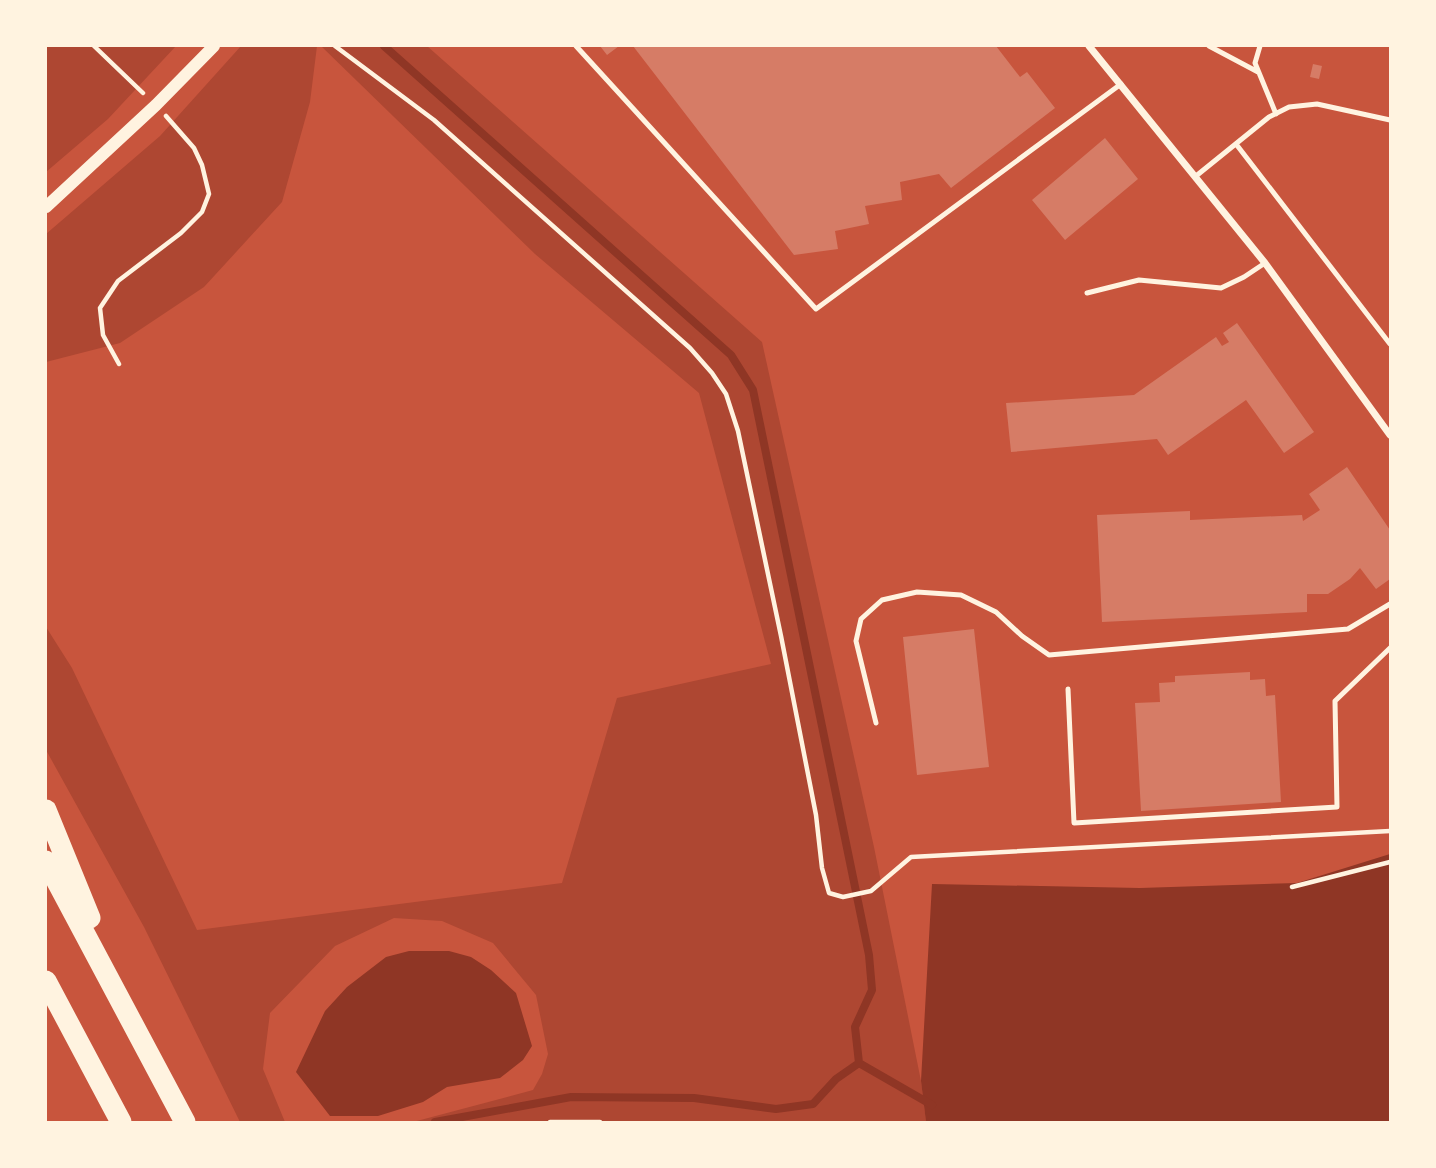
<svg xmlns="http://www.w3.org/2000/svg" width="1436" height="1168" font-family="Signika,sans-serif">
	<style>
		.green { fill: #ae4732 }
		.water { fill: #8f3625 }
		.lines { fill: none; stroke-linecap: round; stroke-linejoin: round }
		.stream { stroke: #8f3625; stroke-width: 8 }
		.building { fill: #d67c66 }
		.path { stroke: #fff3e0; stroke-width: 4.5 }
		.service { stroke: #fff3e0; stroke-width: 5 }
		.minor { stroke: #fff3e0; stroke-width: 7 }
		.tertiary { stroke: #fff3e0; stroke-width: 12 }
		.motorway { stroke: #fff3e0; stroke-width: 21 }
	</style>
	<rect width="100%" height="100%" fill="#c8553d"/>
	<path class="green" d="M 46,46 L 176,46 L 108,119 L 46,172 Z
		M 241,46 L 317,46 L 310,102 L 282,202 L 204,287 L 120,343 L 46,362 L 46,234 L 160,136 Z
		M 321,46 L 427,46 L 762,342 L 874,847 L 921,1081 L 926,1122 L 413,1122 L 533,1090 L 542,1074 L 548,1054 L 536,995 L 493,943 L 442,921 L 394,918 L 335,946 L 270,1013 L 263,1069 L 285,1122 L 240,1122 L 144,927 L 46,750 L 46,627 L 72,668 L 197,930 L 562,883 L 617,698 L 771,664 L 699,393 L 535,254 Z"/>
	<path class="water" d="M 1390,854 L 1390,1122 L 926,1122 L 921,1081 L 932,884 L 1140,888 L 1297,883 Z
		M 409,951 L 449,951 L 471,957 L 491,970 L 516,993 L 532,1046 L 523,1060 L 500,1078 L 447,1087 L 423,1102 L 378,1116 L 330,1116 L 296,1072 L 325,1011 L 347,987 L 386,957 Z"/>
	<g class="lines">
		<path class="stream" d="M 384,46 L 731,355 L 753,390 L 869,955 L 872,990 L 855,1027 L 859,1063
			M 859,1063 L 932,1105
			M 435,1122 L 571,1097 L 694,1098 L 776,1109 L 813,1104 L 836,1079 L 859,1063"/>
	</g>
	<path class="building" d="M 600,46 L 619,46 L 607,55 Z
		M 633,46 L 996,46 L 1020,77 L 1027,72 L 1055,108 L 951,188 L 939,174 L 900,182 L 902,200 L 865,206 L 869,224 L 835,231 L 838,249 L 794,255 Z
		M 1313,64 L 1322,66 L 1319,79 L 1310,77 Z
		M 1105,138 L 1138,179 L 1065,240 L 1032,200 Z
		M 1237,323 L 1314,432 L 1284,453 L 1246,400 L 1168,455 L 1157,439 L 1011,452 L 1006,403 L 1134,395 L 1216,337 L 1222,346 L 1229,342 L 1223,333 Z
		M 1347,467 L 1390,530 L 1390,579 L 1376,589 L 1360,568 L 1350,579 L 1328,594 L 1307,594 L 1307,612 L 1102,622 L 1097,515 L 1190,511 L 1190,520 L 1302,515 L 1303,521 L 1320,510 L 1309,494 Z
		M 974,629 L 989,767 L 917,775 L 903,637 Z
		M 1250,672 L 1250,680 L 1265,679 L 1266,696 L 1275,695 L 1281,802 L 1141,811 L 1135,703 L 1160,702 L 1159,683 L 1175,682 L 1175,676 Z"/>
	<g class="lines">
		<path class="path" d="M 94,46 L 143,93
			M 335,46 L 434,120 L 690,348 L 712,373 L 726,394 L 738,431 L 781,636 L 816,815 L 822,868 L 829,893 L 843,897 L 871,891 L 911,857 L 1390,831
			M 119,364 L 103,335 L 100,308 L 118,281 L 181,233 L 202,212 L 209,194 L 202,165 L 194,148 L 166,116
			M 1292,887 L 1390,862
			M 550,1122 L 600,1122"/>
		<path class="service" d="M 576,46 L 816,309 L 1121,84
			M 1209,46 L 1258,72
			M 1260,46 L 1255,63 L 1276,114
			M 1236,144 L 1390,344
			M 1196,176 L 1269,117 L 1289,107 L 1317,104 L 1390,120
			M 1087,293 L 1139,280 L 1221,288 L 1244,277 L 1265,263
			M 1068,689 L 1074,823 L 1337,807 L 1335,701 L 1390,648
			M 876,723 L 856,641 L 861,619 L 882,600 L 917,592 L 961,595 L 996,612 L 1022,636 L 1049,655 L 1348,629 L 1390,604"/>
		<path class="minor" d="M 1089,46 L 1265,263 L 1390,435"/>
		<path class="tertiary" d="M 46,207 L 156,105 L 214,46"/>
		<path class="motorway" d="M 46,810 L 90,918
			M 46,861 L 185,1122
			M 46,981 L 121,1122"/>
	</g>
	<rect width="1436" height="1168" fill="none" stroke="#fff3e0" stroke-width="94"/>
</svg>
